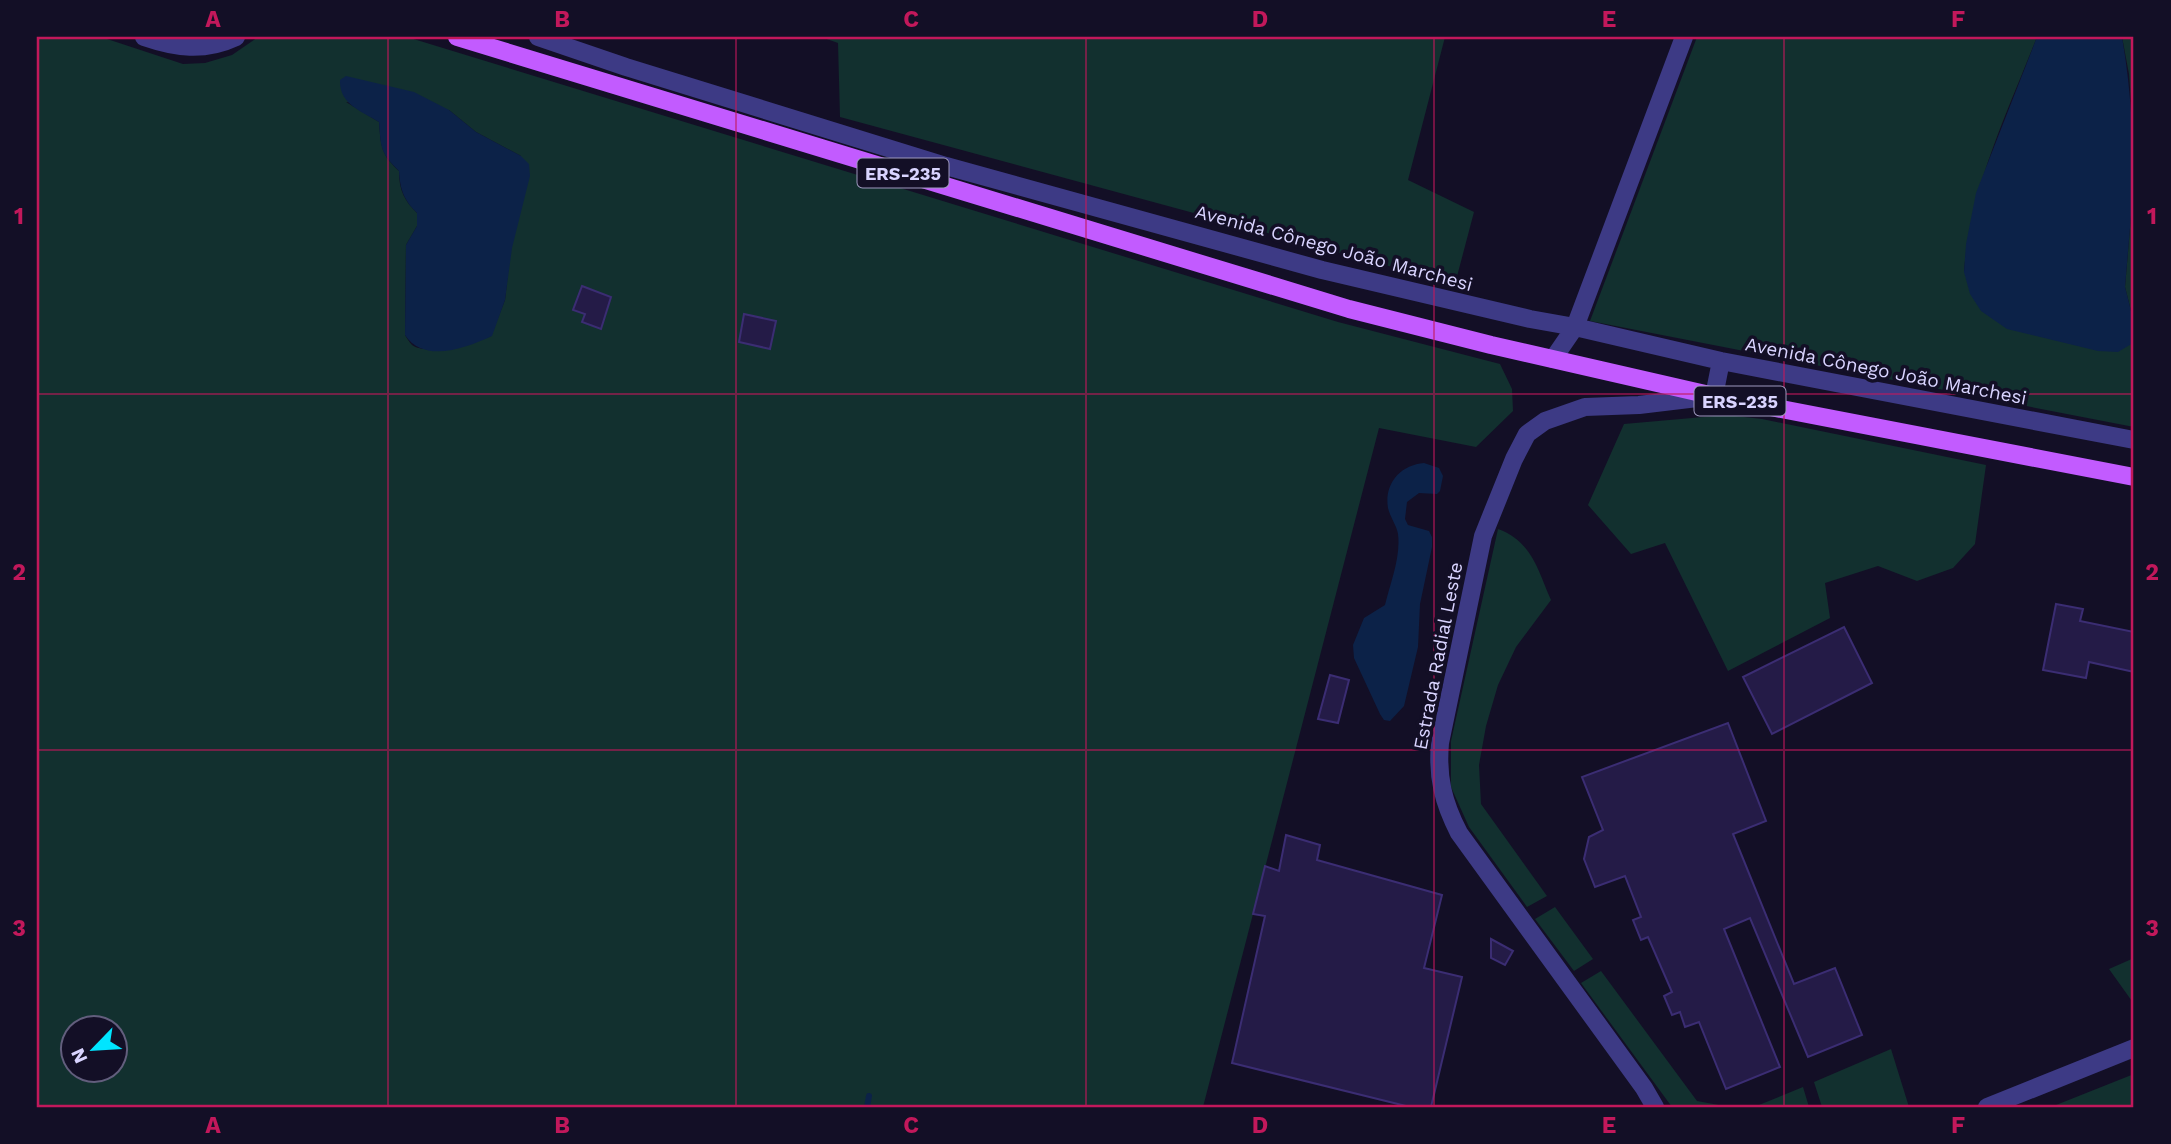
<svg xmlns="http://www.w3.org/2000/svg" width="2171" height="1144" font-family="'Work Sans',sans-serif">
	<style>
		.green { fill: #12302f; fill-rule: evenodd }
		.water { fill: #0c2248 }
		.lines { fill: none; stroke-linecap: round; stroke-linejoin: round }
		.stream { stroke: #0c2248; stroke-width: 6 }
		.building { fill: #241b47; stroke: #3b2d73; stroke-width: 2 }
		.minor { stroke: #3d3a85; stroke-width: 18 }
		.major { stroke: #c25bff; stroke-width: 18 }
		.grid { fill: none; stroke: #c2185b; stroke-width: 2; stroke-opacity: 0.55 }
		.labels { text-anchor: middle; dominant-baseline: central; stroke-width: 7; stroke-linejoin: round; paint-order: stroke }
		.shield { fill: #130f26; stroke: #9e99be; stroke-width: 2 }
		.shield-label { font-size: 18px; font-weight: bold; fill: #d9d4ff }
		.street-label { font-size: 19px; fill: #d9d4ff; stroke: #130f26 }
		.neatline { fill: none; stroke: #c2185b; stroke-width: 2.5 }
		.grid-label { font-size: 23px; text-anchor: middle; font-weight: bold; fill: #c2185b }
	</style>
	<rect width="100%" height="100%" fill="#130f26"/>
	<path class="green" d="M 37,37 L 101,37 L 183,64 L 205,63 L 232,55 L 258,37 L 407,37 L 1338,322 L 1500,364 L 1512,389 L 1513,411 L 1476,447 L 1379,428 L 1203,1107 L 37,1107 ZM 346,102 L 449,110 L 476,132 L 521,156 L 505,300 L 491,336 C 476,343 426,356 412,345 C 409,342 407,338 405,335 L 406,245 L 417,226 L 417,213 C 404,200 399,190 399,171 C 381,154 381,147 379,122 ZM 74,1028 L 116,1028 L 116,1070 L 74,1070 Z
		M 821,37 L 1445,37 L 1408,180 L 1474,212 L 1455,284 L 840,117 L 838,43 Z
		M 1697,37 L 2037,37 C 2007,113 1970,189 1964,272 L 2133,319 L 2125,287 L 2131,216 L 2134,207 L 2134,427 L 1590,321 Z
		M 2122,37 L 2134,37 L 2134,143 L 2129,74 Z
		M 1726,415 L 1762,419 L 1986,465 L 1975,544 L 1953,568 L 1917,581 L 1878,566 L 1825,583 L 1830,618 L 1728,671 L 1665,543 L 1631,554 L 1588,505 L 1624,424 Z
		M 1498,529 C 1532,541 1538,571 1551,600 L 1516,647 L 1498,685 L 1486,726 L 1479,765 L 1481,804 L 1547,896 L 1527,907 L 1469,827 L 1451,787 L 1451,741 Z
		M 1555,907 L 1593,959 L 1574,971 L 1535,919 Z
		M 2134,958 L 2134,1004 L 2109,969 Z
		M 1601,971 L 1697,1101 L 1730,1107 L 1672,1107 L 1581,983 Z
		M 1891,1049 L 1909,1107 L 1822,1107 L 1814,1082 Z
		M 2134,1074 L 2134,1107 L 2051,1107 Z
		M 1803,1087 L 1809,1107 L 1754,1107 Z"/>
	<path class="water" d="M 2037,37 L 2122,37 C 2132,94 2134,150 2134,207 L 2131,216 L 2125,287 L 2133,319 L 2133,343 L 2118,352 L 2098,351 L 2007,329 L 1981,311 L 1970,294 L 1964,272 L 1966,244 L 1976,193 Z
		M 346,76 L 414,92 L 449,110 L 476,132 L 521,156 L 529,164 L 530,176 L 512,248 L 505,300 L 492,336 C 466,348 424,364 405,335 L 406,245 L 417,226 L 417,213 C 404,200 400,190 399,171 C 380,152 381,148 379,122 C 361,111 339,104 340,80 Z
		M 1424,463 L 1439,468 L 1443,476 L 1440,491 L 1437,494 L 1419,493 L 1407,502 L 1405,519 L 1408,525 L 1429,531 L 1432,537 L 1432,547 L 1420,604 L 1418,647 L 1404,706 L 1390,721 L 1384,720 L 1380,714 L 1354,658 L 1353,645 L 1364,618 L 1385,605 C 1390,584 1401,557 1398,534 C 1397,526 1390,517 1388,508 C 1384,484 1400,465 1424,463 Z"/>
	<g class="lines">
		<path class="stream" d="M 867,1107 L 869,1096"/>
	</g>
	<path class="building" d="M 582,286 L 611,297 L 601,329 L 582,322 L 585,314 L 573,310 Z
		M 744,314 L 776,321 L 770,349 L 739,342 Z
		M 2056,604 L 2083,609 L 2080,621 L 2134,632 L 2134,672 L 2089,662 L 2086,678 L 2043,670 Z
		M 1844,627 L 1872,683 L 1772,734 L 1743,677 Z
		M 1330,675 L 1349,680 L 1338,723 L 1318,719 Z
		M 1728,723 L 1766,821 L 1733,834 L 1794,984 L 1835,968 L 1862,1035 L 1808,1057 L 1750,918 L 1724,929 L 1780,1067 L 1726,1089 L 1699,1022 L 1685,1027 L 1680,1012 L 1672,1015 L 1664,996 L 1672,992 L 1648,937 L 1641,940 L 1633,920 L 1641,917 L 1625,876 L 1595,887 L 1584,859 L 1589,837 L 1603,830 L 1582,777 Z
		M 1286,835 L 1320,845 L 1317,860 L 1442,895 L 1424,968 L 1462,977 L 1431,1107 L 1410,1107 L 1232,1063 L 1265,916 L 1253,914 L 1265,866 L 1279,871 Z
		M 1491,939 L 1513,951 L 1505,965 L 1491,958 Z"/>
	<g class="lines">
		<path class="minor" d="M 144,37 C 176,48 204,52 236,37
			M 538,37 L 626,67 L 946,166 L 1322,270 L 1530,319 L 1575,327 L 1721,361 L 2134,440
			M 1553,359 L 1575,327 L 1684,37
			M 1655,1107 L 1644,1088 L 1459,833 C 1443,802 1437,777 1440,743 L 1483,536 L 1514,459 L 1527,434 L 1545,421 L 1585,407 L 1639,405 L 1714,396 L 1721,361
			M 1987,1107 L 2134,1048"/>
		<path class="major" d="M 457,37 L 1349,309 L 1491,345 L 1714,396 L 2134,477"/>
	</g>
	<path class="grid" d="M 388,37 L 388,1107M 736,37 L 736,1107M 1086,37 L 1086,1107M 1434,37 L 1434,1107M 1784,37 L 1784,1107M 37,394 L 2134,394M 37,750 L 2134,750"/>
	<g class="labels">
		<g class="shield">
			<rect x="857.5" y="158.5" width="91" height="29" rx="5"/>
			<rect x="1694.5" y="386.5" width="91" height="29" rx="5"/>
		</g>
		<g class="shield-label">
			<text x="903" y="173">ERS-235</text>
			<text x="1740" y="401">ERS-235</text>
		</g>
		<g class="street-label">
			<text transform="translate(1334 248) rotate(15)">Avenida Cônego João Marchesi</text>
			<text transform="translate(1886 371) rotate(11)">Avenida Cônego João Marchesi</text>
			<text transform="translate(1438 656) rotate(-79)">Estrada Radial Leste</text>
		</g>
	</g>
	<rect width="2171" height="1144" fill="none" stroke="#130f26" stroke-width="77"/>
	<g transform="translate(94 1049) rotate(245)"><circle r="33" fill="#130f26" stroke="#625e7d" stroke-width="2"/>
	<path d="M0-5L12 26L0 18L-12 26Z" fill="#00e5ff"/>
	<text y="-10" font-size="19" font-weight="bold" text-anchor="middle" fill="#d9d4ff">N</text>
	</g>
	<rect x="38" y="38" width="2094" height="1068" class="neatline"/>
	<g class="grid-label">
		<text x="213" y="27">A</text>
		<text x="562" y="27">B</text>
		<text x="911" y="27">C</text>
		<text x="1260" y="27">D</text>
		<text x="1609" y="27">E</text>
		<text x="1958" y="27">F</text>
		<text x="19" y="224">1</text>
		<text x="2152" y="224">1</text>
		<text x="19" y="580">2</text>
		<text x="2152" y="580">2</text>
		<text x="19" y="936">3</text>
		<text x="2152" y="936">3</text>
		<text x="213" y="1133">A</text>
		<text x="562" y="1133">B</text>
		<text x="911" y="1133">C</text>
		<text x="1260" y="1133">D</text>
		<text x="1609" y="1133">E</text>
		<text x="1958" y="1133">F</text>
	</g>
</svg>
